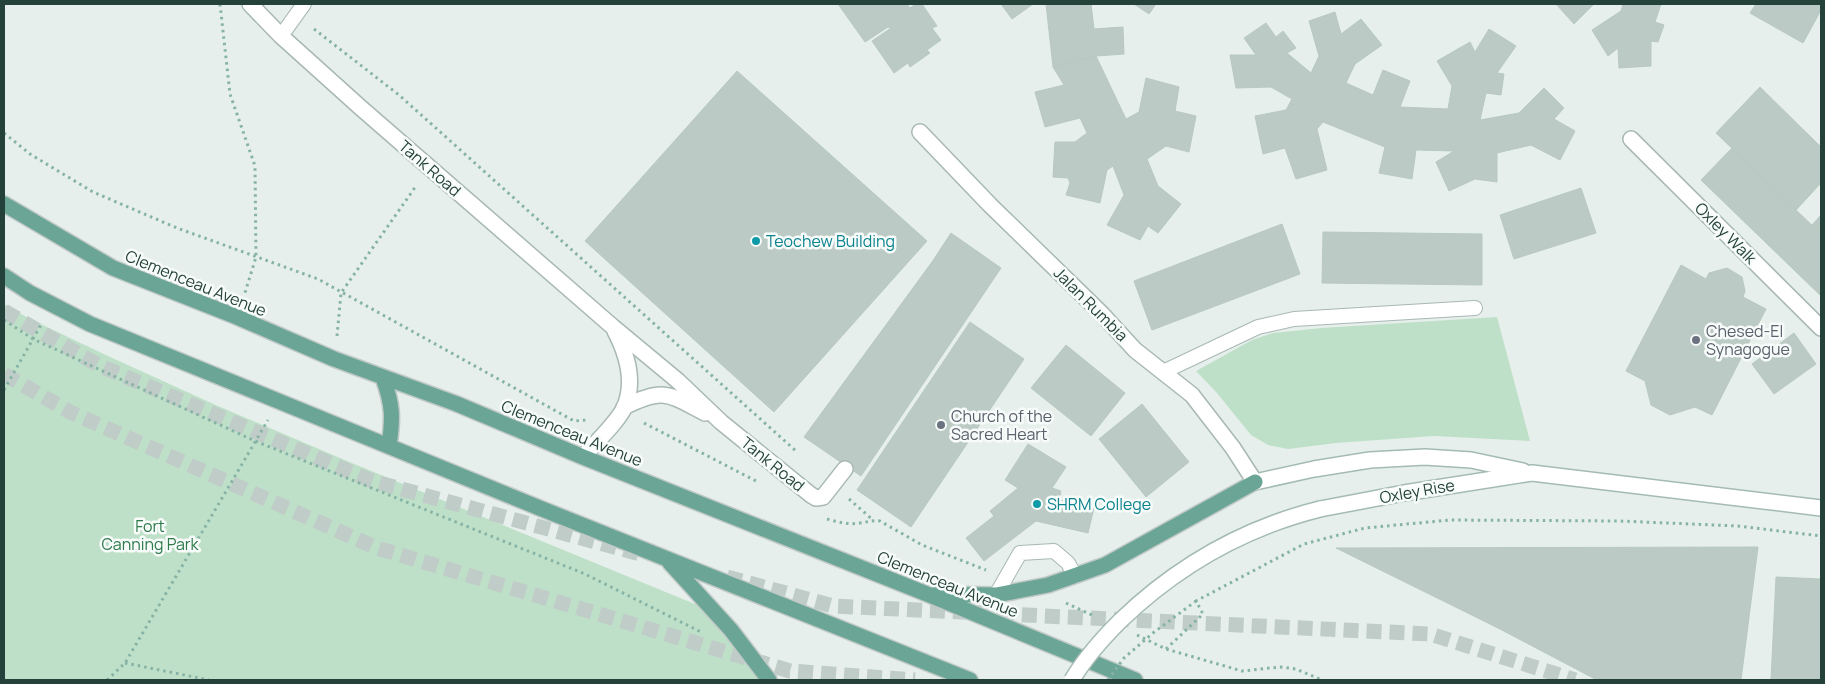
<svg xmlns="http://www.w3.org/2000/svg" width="1825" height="684" font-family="Manrope,sans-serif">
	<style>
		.green { fill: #bfe0c8 }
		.building { fill: #bbcac4; stroke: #b8c9c2 }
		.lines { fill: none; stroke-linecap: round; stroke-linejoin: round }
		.motorway-tunnel { stroke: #bfccc8; stroke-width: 15; stroke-dasharray: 15 8; stroke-linecap: butt }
		.service-casing { stroke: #a8b8b2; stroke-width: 16 }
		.minor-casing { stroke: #a8b8b2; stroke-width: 18 }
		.secondary-casing { stroke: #a4bbb3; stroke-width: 18 }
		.primary-casing { stroke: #c2cac8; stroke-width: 18 }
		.path { stroke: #86b3a5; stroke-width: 3; stroke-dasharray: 2.5 4; stroke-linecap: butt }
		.service { stroke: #fff; stroke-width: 14 }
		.minor { stroke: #fff; stroke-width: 15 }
		.secondary { stroke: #fff; stroke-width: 15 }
		.primary { stroke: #6aa596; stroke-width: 15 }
		.secondary-bridge-casing { stroke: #a4bbb3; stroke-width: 18; stroke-linecap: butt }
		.path-bridge { stroke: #86b3a5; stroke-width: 3; stroke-dasharray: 2.5 4; stroke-linecap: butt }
		.secondary-bridge { stroke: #fff; stroke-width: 15 }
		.culture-dot { fill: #0f9aa8; stroke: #f7fbf9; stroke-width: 2 }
		.worship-dot { fill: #6b7280; stroke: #f7fbf9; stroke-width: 2 }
		.labels { text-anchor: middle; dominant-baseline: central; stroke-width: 5; stroke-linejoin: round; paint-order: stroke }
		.street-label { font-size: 16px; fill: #24423a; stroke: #f7fbf9 }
		.culture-label { font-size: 16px; fill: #0d838f; stroke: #f7fbf9; text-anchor: start }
		.worship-label { font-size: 16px; fill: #5b616d; stroke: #f7fbf9; text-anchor: start }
		.park-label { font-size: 16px; fill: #2d7a4b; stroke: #f7fbf9 }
	</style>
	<rect width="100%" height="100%" fill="#e6efeb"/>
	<path class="green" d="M 4,304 L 28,318 L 108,356 L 218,406 L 347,461 L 707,609 L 759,680 L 4,680 Z
		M 1497,317 L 1530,441 L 1434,436 L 1336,443 L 1288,449 L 1268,445 L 1251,435 L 1217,393 L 1196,371 L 1252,340 L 1273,333 L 1321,328 Z"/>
	<path class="building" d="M 838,4 L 907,4 L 910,8 L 916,4 L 922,4 L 937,26 L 932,28 L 941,40 L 927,50 L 930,53 L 910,67 L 908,63 L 894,73 L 872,41 L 891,28 L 888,27 L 865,42 Z
		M 1001,4 L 1033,4 L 1012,19 Z
		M 1046,4 L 1091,4 L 1094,29 L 1123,27 L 1124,54 L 1096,56 L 1053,67 Z
		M 1134,4 L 1156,4 L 1149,14 Z
		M 1556,4 L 1594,4 L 1574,24 Z
		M 1623,4 L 1661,4 L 1655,22 L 1664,25 L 1658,42 L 1651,41 L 1651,66 L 1619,68 L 1618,48 L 1608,56 L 1592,30 L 1621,11 Z
		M 1756,4 L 1821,4 L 1821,10 L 1803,43 L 1750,13 Z
		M 1335,12 L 1341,34 L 1361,19 L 1382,45 L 1355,64 L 1346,83 L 1373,95 L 1383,70 L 1410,81 L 1400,107 L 1448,109 L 1452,86 L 1437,61 L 1470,42 L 1475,52 L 1489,29 L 1516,46 L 1497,73 L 1504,74 L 1501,95 L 1486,93 L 1480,120 L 1519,113 L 1544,88 L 1564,108 L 1554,119 L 1575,131 L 1560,160 L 1531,145 L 1497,153 L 1497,182 L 1475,179 L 1449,191 L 1436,162 L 1454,151 L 1416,150 L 1412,179 L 1379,173 L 1385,147 L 1323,122 L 1317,129 L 1327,170 L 1296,179 L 1285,148 L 1263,154 L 1255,116 L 1286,110 L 1292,99 L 1271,87 L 1236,88 L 1230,55 L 1256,55 L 1244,38 L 1266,23 L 1276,37 L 1283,31 L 1296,48 L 1287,53 L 1311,73 L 1319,56 L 1309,21 Z
		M 1096,56 L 1126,119 L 1139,112 L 1146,78 L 1179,87 L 1175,111 L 1196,116 L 1189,152 L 1166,146 L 1147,159 L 1158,186 L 1181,204 L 1158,233 L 1148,226 L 1140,240 L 1107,225 L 1124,195 L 1113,166 L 1107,170 L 1100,203 L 1066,195 L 1070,183 L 1068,178 L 1053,177 L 1055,142 L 1075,142 L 1087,133 L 1080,118 L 1045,127 L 1035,92 L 1064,85 L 1053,67 Z
		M 737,71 L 927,241 L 774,412 L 585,241 Z
		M 1760,87 L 1821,147 L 1821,183 L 1796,210 L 1716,133 Z
		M 1732,148 L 1821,234 L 1821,296 L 1701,180 Z
		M 1581,188 L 1596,233 L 1514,259 L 1500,215 Z
		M 1821,215 L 1821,234 L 1812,225 Z
		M 1282,224 L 1300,274 L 1152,330 L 1134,281 Z
		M 1323,232 L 1482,234 L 1482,285 L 1322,283 Z
		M 951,233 L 1001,268 L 861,476 L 804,437 L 932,262 Z
		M 1681,265 L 1706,279 L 1709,273 L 1727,268 L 1742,277 L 1745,291 L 1743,297 L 1766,309 L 1712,415 L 1695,407 L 1670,415 L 1651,405 L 1645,381 L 1626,371 Z
		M 970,322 L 1024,359 L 911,527 L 857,490 Z
		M 1794,333 L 1816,364 L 1774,394 L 1752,364 Z
		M 1066,345 L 1125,393 L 1091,436 L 1031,388 Z
		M 1142,404 L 1189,462 L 1146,497 L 1099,439 Z
		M 1028,444 L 1066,467 L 1052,488 L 1061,491 L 1059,500 L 1094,508 L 1088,533 L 1036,521 L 984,561 L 966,538 L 994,516 L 990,511 L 1018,488 L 1005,480 Z
		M 1758,547 L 1741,680 L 1597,680 L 1498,628 L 1336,548 Z
		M 1776,577 L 1821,579 L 1821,680 L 1771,680 Z"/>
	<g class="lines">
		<path class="motorway-tunnel" d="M 4,311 L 98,365 L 372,481 L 640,554
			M 4,374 L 70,412 L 377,548 L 790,671 L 915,680
			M 727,577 L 833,606 L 1430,634 L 1575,680"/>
		<defs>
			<path id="service" d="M 281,36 L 304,4
				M 1163,372 L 1258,327 L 1294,319 L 1475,308
				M 996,595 L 1020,553 L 1054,551 L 1068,563 L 1075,576"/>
			<path id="minor" d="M 250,4 L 281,36 L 361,108 L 613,327 L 678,381 L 721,422 L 811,495 L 816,498 L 823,497 L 845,469
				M 920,132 L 990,205 L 1102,314 L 1135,350 L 1192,395 L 1233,448 L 1255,482
				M 1631,139 L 1821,328
				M 624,407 C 664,387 668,394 705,413
				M 583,457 C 594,444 619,421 625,406 C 635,381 627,354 615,331"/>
			<path id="secondary" d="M 1255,482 L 1314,469 L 1370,460 L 1425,457 L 1471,460 L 1523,471
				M 1320,509 L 1404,493 L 1532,473 L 1821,508"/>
			<path id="primary" d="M 4,204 L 113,268 L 237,317 L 334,359 L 457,404 L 583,457 L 927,594 L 1135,680
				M 4,276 L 30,293 L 90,324 L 542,509 L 970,680
				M 383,378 C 393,405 393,418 389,446
				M 670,563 L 731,630 L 769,680
				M 936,594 L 996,595 L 1048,585 L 1105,565 L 1255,482"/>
		</defs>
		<use href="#service" class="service-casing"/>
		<use href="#minor" class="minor-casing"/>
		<use href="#secondary" class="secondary-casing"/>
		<use href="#primary" class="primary-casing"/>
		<path class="path" d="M 220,4 L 230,94 L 255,166 L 256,257 L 244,296
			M 314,29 L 399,95 L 796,451
			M 4,133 L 30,154 L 93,192 L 177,228 L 318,279 L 574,421 L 587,420
			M 4,320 L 33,339 L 255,441 L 585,574 L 701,632
			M 337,336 L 341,293 L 416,186
			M 4,390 L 42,323
			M 644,423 L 756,481
			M 849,499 L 873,520
			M 827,519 C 838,522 849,525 860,523 C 868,522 872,520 880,521 L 922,545 L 986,570
			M 1066,603 L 1094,616
			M 1137,635 L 1166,649 L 1242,671 L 1280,667 L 1296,669 L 1322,680
			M 1166,649 L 1203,614 L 1196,601 L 1304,544 L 1365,528 L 1450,520 L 1620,521 L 1738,526 L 1821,536
			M 125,663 L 209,680
			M 107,680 L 125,663 L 268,420"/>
		<use href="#service" class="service"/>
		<use href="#minor" class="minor"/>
		<use href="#secondary" class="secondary"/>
		<use href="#primary" class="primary"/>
		<defs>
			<path id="secondary-bridge" d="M 1072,680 C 1085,658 1102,639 1120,621 C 1177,566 1244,528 1320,509"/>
		</defs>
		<use href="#secondary-bridge" class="secondary-bridge-casing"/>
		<path class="path-bridge" d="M 1108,680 L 1124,658 L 1153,633 L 1196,601"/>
		<use href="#secondary-bridge" class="secondary-bridge"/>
	</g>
	<g class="culture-dot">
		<circle cx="756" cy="241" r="5"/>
		<circle cx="1037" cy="504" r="5"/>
	</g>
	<g class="worship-dot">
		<circle cx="1696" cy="340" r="5"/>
		<circle cx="941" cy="425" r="5"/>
	</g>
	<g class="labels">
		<g class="street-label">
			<text transform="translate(430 168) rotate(41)">Tank Road</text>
			<text transform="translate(1726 233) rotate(45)">Oxley Walk</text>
			<text transform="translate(196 283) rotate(22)">Clemenceau Avenue</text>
			<text transform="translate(1091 304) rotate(45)">Jalan Rumbia</text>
			<text transform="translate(572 433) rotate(22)">Clemenceau Avenue</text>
			<text transform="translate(773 464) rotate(39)">Tank Road</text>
			<text transform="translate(1417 491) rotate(-10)">Oxley Rise</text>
			<text transform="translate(948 584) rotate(22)">Clemenceau Avenue</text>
		</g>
		<g class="culture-label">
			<text x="766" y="241">Teochew Building</text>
			<text x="1047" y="504">SHRM College</text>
		</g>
		<g class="worship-label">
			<text x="1706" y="331">Chesed-El<tspan x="1706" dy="18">Synagogue</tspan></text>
			<text x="951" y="416">Church of the<tspan x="951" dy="18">Sacred Heart</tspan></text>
		</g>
		<g class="park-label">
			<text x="150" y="526">Fort<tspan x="150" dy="18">Canning Park</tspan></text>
		</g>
	</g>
	<rect width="1825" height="684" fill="none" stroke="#24423a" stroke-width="10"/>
</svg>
